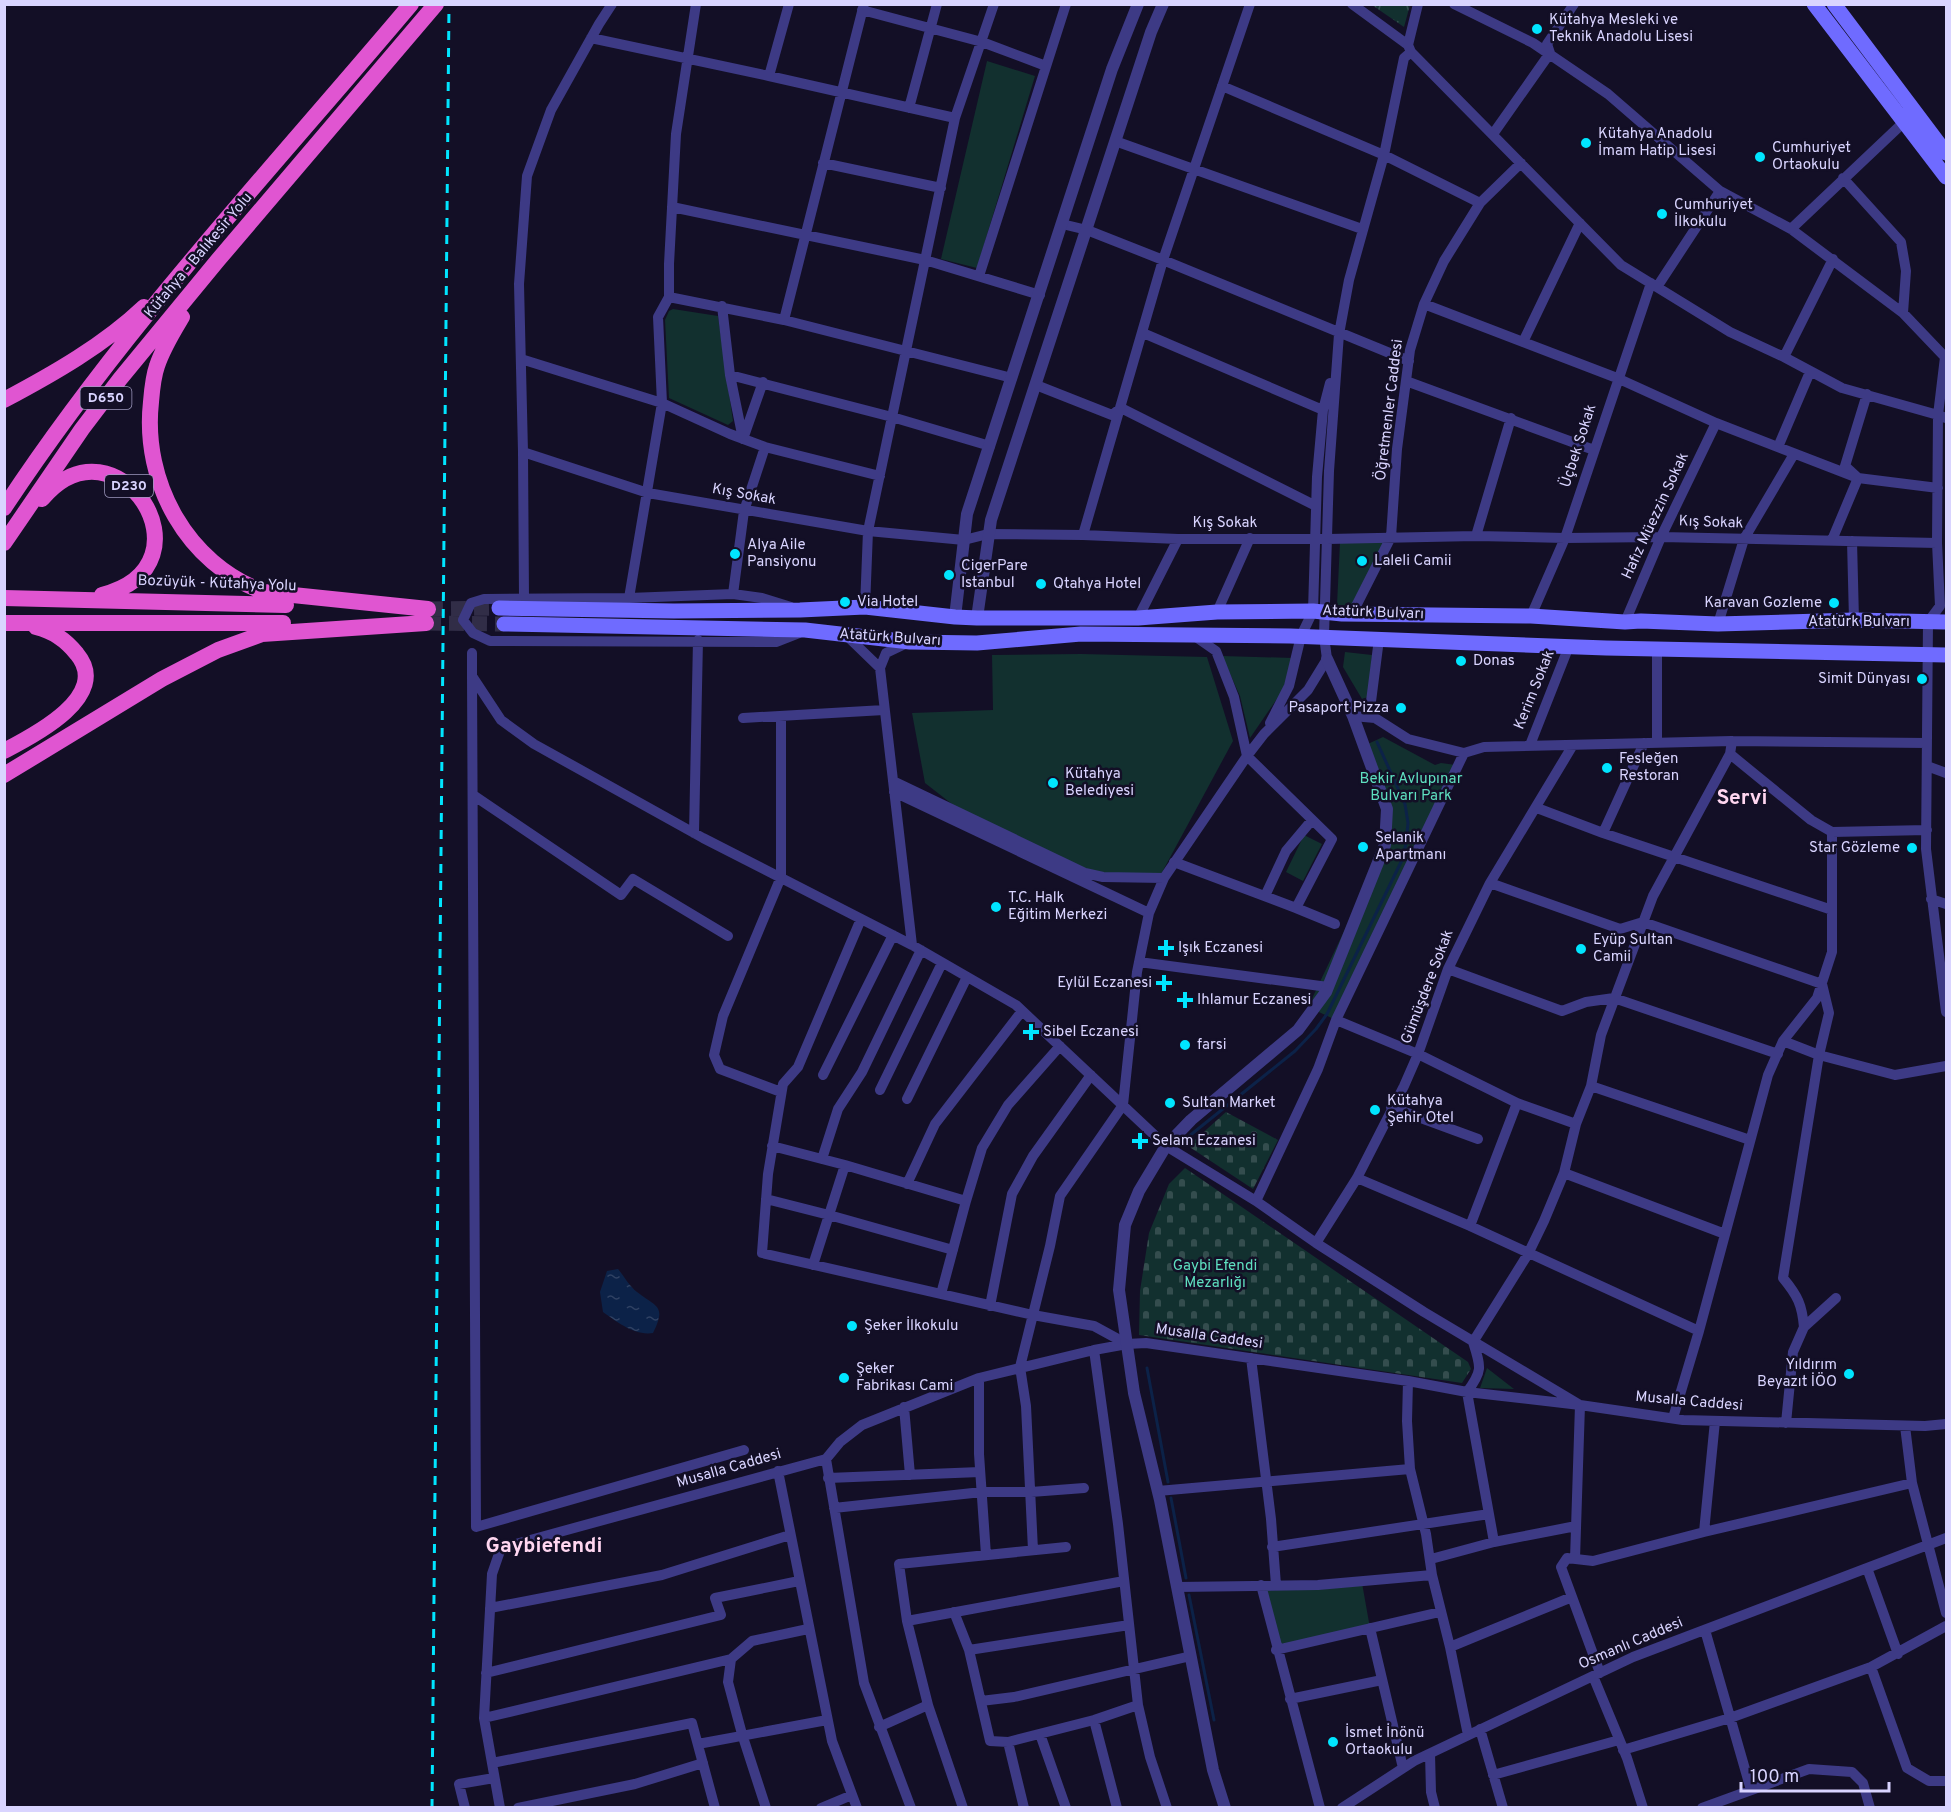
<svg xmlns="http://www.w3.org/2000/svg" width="1951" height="1812" font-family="Overpass,sans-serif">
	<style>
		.grass { fill: url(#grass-tufts) }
		.cemetery { fill: url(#cemetery-stones) }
		.park { fill: #12302f }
		.water { fill: url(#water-ripples) }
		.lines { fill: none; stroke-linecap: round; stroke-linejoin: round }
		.stream { stroke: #0c2248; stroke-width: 3 }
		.secondary-tunnel { stroke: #312d47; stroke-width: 15; stroke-dasharray: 15 8; stroke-linecap: butt }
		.minor { stroke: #3d3a85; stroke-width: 10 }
		.tertiary { stroke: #3d3a85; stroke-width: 12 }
		.secondary { stroke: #6f6bff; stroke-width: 15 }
		.trunk { stroke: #e055d1; stroke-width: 16 }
		.rail { stroke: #00e5ff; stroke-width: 3; stroke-dasharray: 9 8; stroke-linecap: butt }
		.poi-dot { fill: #00e5ff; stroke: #130f26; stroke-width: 2 }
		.labels { text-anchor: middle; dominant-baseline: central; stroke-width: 5; stroke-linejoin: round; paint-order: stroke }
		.shield { fill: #130f26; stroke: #9e99be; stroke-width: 1.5 }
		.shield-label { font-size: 14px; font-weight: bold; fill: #d9d4ff }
		.poi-label { font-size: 15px; fill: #d9d4ff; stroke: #130f26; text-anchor: start }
		.street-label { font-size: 15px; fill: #d9d4ff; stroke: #130f26 }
		.park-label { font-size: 15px; fill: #5fe0c0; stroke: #130f26 }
		.district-label { font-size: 21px; font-weight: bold; fill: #ffd6f0; stroke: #130f26 }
	</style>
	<defs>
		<pattern id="grass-tufts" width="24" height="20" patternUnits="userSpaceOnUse" patternTransform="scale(1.5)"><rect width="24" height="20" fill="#12302f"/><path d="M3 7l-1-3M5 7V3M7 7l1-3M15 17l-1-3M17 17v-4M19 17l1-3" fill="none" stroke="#344d4e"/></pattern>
		<pattern id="cemetery-stones" width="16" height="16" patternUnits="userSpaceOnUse" patternTransform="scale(1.5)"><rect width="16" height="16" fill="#12302f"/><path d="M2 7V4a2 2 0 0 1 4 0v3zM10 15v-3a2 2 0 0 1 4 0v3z" fill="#344d4e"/></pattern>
		<pattern id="water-ripples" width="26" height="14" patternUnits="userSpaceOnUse" patternTransform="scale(1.5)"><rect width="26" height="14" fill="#0c2248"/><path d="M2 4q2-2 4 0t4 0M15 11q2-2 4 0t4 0" fill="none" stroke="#2f4163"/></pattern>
	</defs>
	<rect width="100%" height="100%" fill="#130f26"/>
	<path class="grass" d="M 1372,5 L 1410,5 L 1404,27 Z"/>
	<path class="cemetery" d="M 1226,1112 L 1278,1140 L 1253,1189 L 1188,1146 Z
		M 1185,1168 L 1468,1362 L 1471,1369 L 1462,1383 L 1139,1335 L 1140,1291 L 1149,1233 L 1169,1184 Z"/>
	<path class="park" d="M 987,61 L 1035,76 L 977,268 L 941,259 Z
		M 673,309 L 718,316 L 733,421 L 728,425 L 669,398 L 665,320 L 669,311 Z
		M 1340,542 L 1384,542 L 1354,606 L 1337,605 Z
		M 1345,652 L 1372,655 L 1368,697 L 1362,699 L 1343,667 Z
		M 1081,654 L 1207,657 L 1233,741 L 1160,876 L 1085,873 L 957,808 L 925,783 L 912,713 L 993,710 L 992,655 Z
		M 1222,656 L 1293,658 L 1283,690 L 1250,738 L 1240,696 Z
		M 1383,737 L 1435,765 L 1441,763 L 1456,765 L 1336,1020 L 1308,1007 L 1385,845 L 1380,799 L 1359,748 Z
		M 1304,835 L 1322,844 L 1303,881 L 1286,872 Z
		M 1487,1368 L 1514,1389 L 1480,1388 Z
		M 1362,1583 L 1370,1628 L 1278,1647 L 1261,1585 Z"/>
	<path class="water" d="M 618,1269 C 624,1276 629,1286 637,1292 C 656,1307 667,1305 653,1333 C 635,1336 617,1322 603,1312 L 600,1292 L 607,1271 Z"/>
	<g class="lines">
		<path class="stream" d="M 1183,1141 L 1295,1051 L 1316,1029 L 1327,1014 L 1403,858 L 1406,843 L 1408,823 L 1405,804 L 1377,742
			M 1147,1368 L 1168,1482
			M 1171,1498 L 1186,1578
			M 1189,1595 L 1214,1720"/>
		<path class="secondary-tunnel" d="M 428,609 L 499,608
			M 426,623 L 504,624"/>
		<path class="minor" d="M 1352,4 L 1408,45
			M 862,10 L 982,42 L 1046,66
			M 591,38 L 769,76 L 955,118
			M 1411,52 L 1621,265 L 1730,332 L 1784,357 L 1842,388 L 1938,415 L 1945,357 L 1903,313 L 1791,229 L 1720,191 L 1608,94 L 1533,43 L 1454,4
			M 769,76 L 789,4
			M 1222,86 L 1384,155 L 1480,203
			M 909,108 L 937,4
			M 1493,134 L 1550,53 L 1547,44 L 1574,4
			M 1115,141 L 1362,229
			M 823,163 L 941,188
			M 1843,178 L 1901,242 L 1906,271 L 1903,313
			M 672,207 L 925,260 L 1040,295
			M 1062,224 L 1087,230 L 1163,260 L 1409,361
			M 1791,229 L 1904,122
			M 979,276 L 1066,4
			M 1657,287 L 1720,191
			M 669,297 L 784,320 L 1012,378
			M 1424,304 L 1617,378 L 1716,423 L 1858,478 L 1938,488
			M 722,306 L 730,375
			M 784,320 L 864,4
			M 1143,333 L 1323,410
			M 1523,342 L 1580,223
			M 1784,357 L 1833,259
			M 521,359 L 662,403 L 730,434 L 765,447 L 880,476
			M 1406,381 L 1594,450
			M 1036,385 L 1112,415 L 1121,408 L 1316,506
			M 1946,418 L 1938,415 L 1937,543 L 1940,606 L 1928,622 L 1926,849 L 1946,1012
			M 743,439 L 730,375 L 892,417 L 990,446
			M 743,439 L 763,382
			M 1778,447 L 1810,372
			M 523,452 L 648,493 L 868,531 L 964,540 L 988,534 L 1083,535 L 1178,539 L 1328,539 L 1476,536 L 1565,538 L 1661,537 L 1937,543
			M 1083,535 L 1163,260 L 1250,4
			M 1476,536 L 1511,418
			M 1832,540 L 1858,478 L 1845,466 L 1867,394
			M 1852,541 L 1854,620
			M 733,594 L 744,511 L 765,447
			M 524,598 L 523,452 L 519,284 L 527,176 L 551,110 L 599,24 L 612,4
			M 629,598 L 662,403 L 658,317 L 669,297 L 669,264 L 676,134 L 696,4
			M 791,607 L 762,598 L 733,594 L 629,598 L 484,599 L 471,603 L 463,620 L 473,633 L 490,641 L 776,642 L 799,633
			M 865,607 L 868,531 L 955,118 L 994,4
			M 1217,612 L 1250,538
			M 1352,614 L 1391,537 L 1397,449 L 1410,350 L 1424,304 L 1444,261 L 1480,203 L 1521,163
			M 1531,616 L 1565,538 L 1651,283
			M 1138,618 L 1178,539
			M 1625,622 L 1661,537 L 1716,423
			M 1718,624 L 1744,539 L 1794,454
			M 847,636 L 880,668
			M 909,642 L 886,653 L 880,668 L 912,945
			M 1657,649 L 1657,743
			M 472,653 L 472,676 L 501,720 L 534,744 L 703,838 L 912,945 L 1016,1005 L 1166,1146 L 1256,1201 L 1316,1243 L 1424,1312 L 1580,1405 L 1575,1559
			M 472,676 L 476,1527 L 744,1450
			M 1353,716 L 1375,718 L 1408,739 L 1464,753
			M 1369,717 L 1379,639
			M 743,718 L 884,710
			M 1270,723 L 1289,686 L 1301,636 L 1313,611 L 1317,477 L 1323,410 L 1330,383
			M 1530,745 L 1569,646
			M 1730,754 L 1811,820 L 1832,832 L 1927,830
			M 1927,766 L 1946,773
			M 893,781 L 1085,873 L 1103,877 L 1164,878
			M 894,792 L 1149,913
			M 473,795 L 621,895 L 633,879 L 728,936
			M 1537,808 L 1603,833 L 1832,910
			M 694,833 L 698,640
			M 1603,833 L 1644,743
			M 1174,862 L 1296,908 L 1332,839 L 1247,756 L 1234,697 L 1216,651 L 1193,635
			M 1490,883 L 1620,929 L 1643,922 L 1822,984 L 1829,1013 L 1819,1055 L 1783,1278 C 1798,1296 1802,1305 1804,1327
			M 1265,896 L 1286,851 L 1312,820
			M 1931,899 L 1946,904
			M 1296,908 L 1335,924
			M 861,919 L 798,1067 L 783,1084 L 768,1174 L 762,1253 L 1033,1315 L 1094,1326 L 1127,1344
			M 1139,962 L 1328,987
			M 1448,969 L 1562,1011 L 1586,1002 L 1614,998 L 1778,1054
			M 1336,1020 L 1418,1054 L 1517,1103 L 1576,1124
			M 1783,1041 L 1819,1055 L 1895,1075 L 1946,1066
			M 823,1075 L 893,935
			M 1591,1086 L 1750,1140
			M 880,1090 L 942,963
			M 781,1092 L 720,1069 L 714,1055 L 723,1016 L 781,877 L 781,716
			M 907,1099 L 967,977
			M 1391,1107 L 1478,1139
			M 772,1146 L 845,1165 L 966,1201
			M 822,1159 L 838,1109 L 862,1072 L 921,950
			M 1564,1173 L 1725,1234
			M 1357,1178 L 1470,1226 L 1699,1331
			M 907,1184 L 935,1124 L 1022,1011
			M 766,1199 L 829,1215 L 953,1250
			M 1256,1201 L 1318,1069 L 1336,1020 L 1464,753 L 1484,747 L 1732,741 L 1927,743
			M 1470,1226 L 1517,1103
			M 1316,1243 L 1357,1178 L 1404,1086 L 1418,1054 L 1448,969 L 1490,883 L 1573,745
			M 813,1265 L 845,1165
			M 941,1294 L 966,1201 L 982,1148 L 1008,1105 L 1060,1046
			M 990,1306 L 1012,1194 L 1033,1156 L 1091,1075
			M 1094,1350 L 1118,1524 L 1138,1705 L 1150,1757 L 1167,1808
			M 1251,1358 L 1271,1519 L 1276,1585
			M 979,1378 L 979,1454 L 986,1555
			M 1408,1381 L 1407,1421 L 1410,1469 L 1426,1534 L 1432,1575 L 1450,1647 L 1468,1735
			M 904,1407 L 910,1475
			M 1673,1418 L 1699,1331 L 1768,1075 L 1783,1041 L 1817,998 L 1832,952 L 1832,832
			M 1786,1423 L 1793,1352 L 1804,1327 L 1836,1298
			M 1905,1426 L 1912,1483 L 1946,1613
			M 826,1459 L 864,1683 L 911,1808
			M 778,1471 L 832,1741 L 857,1808
			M 828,1478 L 980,1472
			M 1158,1491 L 1410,1469
			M 834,1508 L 982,1492 L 1031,1492 L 1084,1488
			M 1704,1532 L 1715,1421
			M 1494,1542 L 1467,1392 C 1483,1371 1481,1367 1473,1342 L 1528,1254 L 1544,1221 L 1564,1173 L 1576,1124 L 1591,1086 L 1601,1035 L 1653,896 L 1730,754 L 1732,741
			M 1272,1547 L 1489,1514
			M 1033,1550 L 1026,1406 L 1020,1367 L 1050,1246 L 1060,1196 L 1123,1105 L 1137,972 L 1149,913 L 1164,878 L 1247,756 L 1264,734 L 1308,690 L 1327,659 L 1324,636 L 1329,471 L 1339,334 L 1349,280 L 1384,155 L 1404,58 L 1411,52 L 1408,45 L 1418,4
			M 1431,1559 L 1494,1542 L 1576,1526
			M 1867,1568 L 1898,1654
			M 1261,1585 L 1320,1808
			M 1177,1587 L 1318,1585 L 1432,1575
			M 490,1608 L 662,1575 L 790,1535
			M 954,1612 L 969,1650 L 990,1741 L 1008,1742 L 1094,1720 L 1138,1705
			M 907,1621 L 899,1564 L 1066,1547
			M 1370,1628 L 1403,1768
			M 1705,1630 L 1751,1790
			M 1450,1647 L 1572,1597
			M 969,1650 L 1129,1625
			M 1276,1650 L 1440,1612
			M 1871,1667 L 1907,1768 L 1929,1781 L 1946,1781
			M 486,1673 L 721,1615 L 715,1598 L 799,1581
			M 1600,1673 L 1561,1567 L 1567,1558 L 1593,1561 L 1704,1532 L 1912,1483
			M 1593,1676 L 1627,1758 L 1643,1808
			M 1290,1699 L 1382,1680
			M 981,1701 L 1014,1697 L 1191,1656
			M 928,1705 L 963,1808
			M 484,1718 L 731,1659
			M 1094,1720 L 1117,1808
			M 879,1727 L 928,1705 L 907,1621 L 1124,1581
			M 1480,1729 L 1503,1808
			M 1040,1734 L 1066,1808
			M 1008,1742 L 1024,1808
			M 698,1744 L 827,1720
			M 1623,1750 L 1730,1718 L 1871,1667 L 1946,1626
			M 1430,1754 L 1431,1792 L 1435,1808
			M 492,1763 L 692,1723 L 715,1808
			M 1493,1775 L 1619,1740
			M 465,1808 L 459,1784 L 494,1778
			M 500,1808 L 484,1718 L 492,1574 L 501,1548 L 826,1459 L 840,1442 L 862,1425 L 979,1378 L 1094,1350 L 1127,1344 L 1146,1343 L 1408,1381 L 1467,1392 L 1580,1405 L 1683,1420 L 1925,1426 L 1946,1424
			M 518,1808 L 635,1784 L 703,1763
			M 766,1808 L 742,1734 L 728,1682 L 731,1659 L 752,1641 L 808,1629
			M 821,1808 L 852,1795
			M 1342,1808 L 1414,1761 L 1633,1657 L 1946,1538
			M 1702,1808 L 1809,1769 L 1852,1772 L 1863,1783 L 1870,1808"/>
		<path class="tertiary" d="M 955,617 L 967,514 L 1112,69 L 1138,4
			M 977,618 L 991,520 L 1151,32 L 1163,4
			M 1225,1808 L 1213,1770 L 1160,1500 L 1134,1393 L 1119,1290 L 1125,1225 L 1139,1191 L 1166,1146 L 1191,1120 L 1298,1030 L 1326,992 L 1385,845 L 1387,809 L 1353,716 L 1327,659"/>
		<path class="secondary" d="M 1814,4 L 1946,177
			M 1834,4 L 1946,153
			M 499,608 L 674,611 L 800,610 L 865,607 L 955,617 L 977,618 L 1138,618 L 1217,612 L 1313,611 L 1342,614 L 1531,616 L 1625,622 L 1641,621 L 1718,624 L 1854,620 L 1946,622
			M 504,624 L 805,630 L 910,642 L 977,643 L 1081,634 L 1290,636 L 1606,648 L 1946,655"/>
		<path class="trunk" d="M 182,317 C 173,332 163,348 157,366 C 153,377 152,390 151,402 C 142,482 187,564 264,592 L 428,609
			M 4,400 C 53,374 104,345 144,307
			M 42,499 C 116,410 219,565 102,595
			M 4,508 C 123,327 272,169 411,4
			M 4,543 L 82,429 L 120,379 L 218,260 L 436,4
			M 4,598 L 286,605
			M 4,623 L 283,623
			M 4,751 C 33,736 112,696 77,654 C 66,640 53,631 36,627
			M 4,775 L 162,679 L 218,650 L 262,634 L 426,623"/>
		<path class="rail" d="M 432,1808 L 449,4"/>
	</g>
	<g class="poi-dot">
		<circle cx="1537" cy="29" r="6"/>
		<circle cx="1586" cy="143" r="6"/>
		<circle cx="1760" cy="157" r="6"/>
		<circle cx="1662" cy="214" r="6"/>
		<circle cx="735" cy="554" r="6"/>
		<circle cx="1362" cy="561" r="6"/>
		<circle cx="949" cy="575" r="6"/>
		<circle cx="1041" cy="584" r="6"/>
		<circle cx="845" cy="602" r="6"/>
		<circle cx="1834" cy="603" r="6"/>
		<circle cx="1461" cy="661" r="6"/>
		<circle cx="1922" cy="679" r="6"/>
		<circle cx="1401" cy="708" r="6"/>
		<circle cx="1607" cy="768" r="6"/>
		<circle cx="1053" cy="783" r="6"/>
		<circle cx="1363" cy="847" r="6"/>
		<circle cx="1912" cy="848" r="6"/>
		<circle cx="996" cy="907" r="6"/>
		<path d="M1163 939h6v6h6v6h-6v6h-6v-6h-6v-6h6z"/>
		<circle cx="1581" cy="949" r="6"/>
		<path d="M1161 974h6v6h6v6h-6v6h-6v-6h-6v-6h6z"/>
		<path d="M1182 991h6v6h6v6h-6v6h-6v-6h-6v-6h6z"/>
		<path d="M1028 1023h6v6h6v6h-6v6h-6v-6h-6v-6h6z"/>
		<circle cx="1185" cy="1045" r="6"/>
		<circle cx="1170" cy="1103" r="6"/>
		<circle cx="1375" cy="1110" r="6"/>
		<path d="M1137 1132h6v6h6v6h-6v6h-6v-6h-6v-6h6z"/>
		<circle cx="852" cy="1326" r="6"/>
		<circle cx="1849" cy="1374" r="6"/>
		<circle cx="844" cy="1378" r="6"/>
		<circle cx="1333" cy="1742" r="6"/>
	</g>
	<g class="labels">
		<g class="shield">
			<rect x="80.5" y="387" width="51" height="22" rx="4.5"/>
			<rect x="105" y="475" width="48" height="22" rx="4.5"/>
		</g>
		<g class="shield-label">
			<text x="106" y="398">D650</text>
			<text x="129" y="486">D230</text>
		</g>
		<g class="poi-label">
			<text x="1549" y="20">Kütahya Mesleki ve<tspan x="1549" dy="17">Teknik Anadolu Lisesi</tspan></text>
			<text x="1598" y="134">Kütahya Anadolu<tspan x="1598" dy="17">İmam Hatip Lisesi</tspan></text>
			<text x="1772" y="148">Cumhuriyet<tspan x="1772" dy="17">Ortaokulu</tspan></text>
			<text x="1674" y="205">Cumhuriyet<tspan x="1674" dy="17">İlkokulu</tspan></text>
			<text x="747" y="545">Alya Aile<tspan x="747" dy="17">Pansiyonu</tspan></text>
			<text x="1374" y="561">Laleli Camii</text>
			<text x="961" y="566">CigerPare<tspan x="961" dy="17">Istanbul</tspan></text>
			<text x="1053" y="584">Qtahya Hotel</text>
			<text x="857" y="602">Via Hotel</text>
			<text x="1822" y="603" text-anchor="end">Karavan Gozleme</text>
			<text x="1473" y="661">Donas</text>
			<text x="1910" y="679" text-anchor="end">Simit Dünyası</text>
			<text x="1389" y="708" text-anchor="end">Pasaport Pizza</text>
			<text x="1619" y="759">Fesleğen<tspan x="1619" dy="17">Restoran</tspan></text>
			<text x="1065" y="774">Kütahya<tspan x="1065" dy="17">Belediyesi</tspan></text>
			<text x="1375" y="838">Selanik<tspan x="1375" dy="17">Apartmanı</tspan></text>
			<text x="1900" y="848" text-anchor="end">Star Gözleme</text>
			<text x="1008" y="898">T.C. Halk<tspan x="1008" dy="17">Eğitim Merkezi</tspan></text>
			<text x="1593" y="940">Eyüp Sultan<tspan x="1593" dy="17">Camii</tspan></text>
			<text x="1178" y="948">Işık Eczanesi</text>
			<text x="1152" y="983" text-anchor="end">Eylül Eczanesi</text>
			<text x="1197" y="1000">Ihlamur Eczanesi</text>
			<text x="1043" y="1032">Sibel Eczanesi</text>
			<text x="1197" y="1045">farsi</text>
			<text x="1387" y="1101">Kütahya<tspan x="1387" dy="17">Şehir Otel</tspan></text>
			<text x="1182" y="1103">Sultan Market</text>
			<text x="1152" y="1141">Selam Eczanesi</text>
			<text x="864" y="1326">Şeker İlkokulu</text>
			<text x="1837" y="1365" text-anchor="end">Yıldırım<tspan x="1837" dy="17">Beyazıt İÖO</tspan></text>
			<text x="856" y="1369">Şeker<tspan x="856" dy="17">Fabrikası Cami</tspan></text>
			<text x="1345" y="1733">İsmet İnönü<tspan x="1345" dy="17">Ortaokulu</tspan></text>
		</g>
		<g class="street-label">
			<text transform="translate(199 256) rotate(-50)">Kütahya - Balıkesir Yolu</text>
			<text transform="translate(1390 410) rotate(-83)">Öğretmenler Caddesi</text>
			<text transform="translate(1579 446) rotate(-72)">Üçbek Sokak</text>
			<text transform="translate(744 495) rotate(10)">Kış Sokak</text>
			<text transform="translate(1656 516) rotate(-65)">Hafız Müezzin Sokak</text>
			<text x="1225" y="523">Kış Sokak</text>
			<text transform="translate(1711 523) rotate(2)">Kış Sokak</text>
			<text transform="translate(217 584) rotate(2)">Bozüyük - Kütahya Yolu</text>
			<text transform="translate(1373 613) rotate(2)">Atatürk Bulvarı</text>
			<text x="1859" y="622">Atatürk Bulvarı</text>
			<text transform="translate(890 638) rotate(4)">Atatürk Bulvarı</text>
			<text transform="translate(1535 690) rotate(-68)">Kerim Sokak</text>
			<text transform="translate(1428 987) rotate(-69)">Gümüşdere Sokak</text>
			<text transform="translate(1209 1337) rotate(8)">Musalla Caddesi</text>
			<text transform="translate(1689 1402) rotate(5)">Musalla Caddesi</text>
			<text transform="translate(729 1469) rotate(-16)">Musalla Caddesi</text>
			<text transform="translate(1631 1644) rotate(-23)">Osmanlı Caddesi</text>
		</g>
		<g class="park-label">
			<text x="1411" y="779">Bekir Avlupınar<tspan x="1411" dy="17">Bulvarı Park</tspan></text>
			<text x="1215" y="1266">Gaybi Efendi<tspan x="1215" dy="17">Mezarlığı</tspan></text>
		</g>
		<g class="district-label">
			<text x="1742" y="798">Servi</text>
			<text x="544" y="1546">Gaybiefendi</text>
		</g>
	</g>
	<rect width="1951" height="1812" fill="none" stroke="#d9d4ff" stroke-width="12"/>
	<path d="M1741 1782v9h148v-9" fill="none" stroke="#d9d4ff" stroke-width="3"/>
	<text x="1750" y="1782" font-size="18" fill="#d9d4ff" stroke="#130f26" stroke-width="4.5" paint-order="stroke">100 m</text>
</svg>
